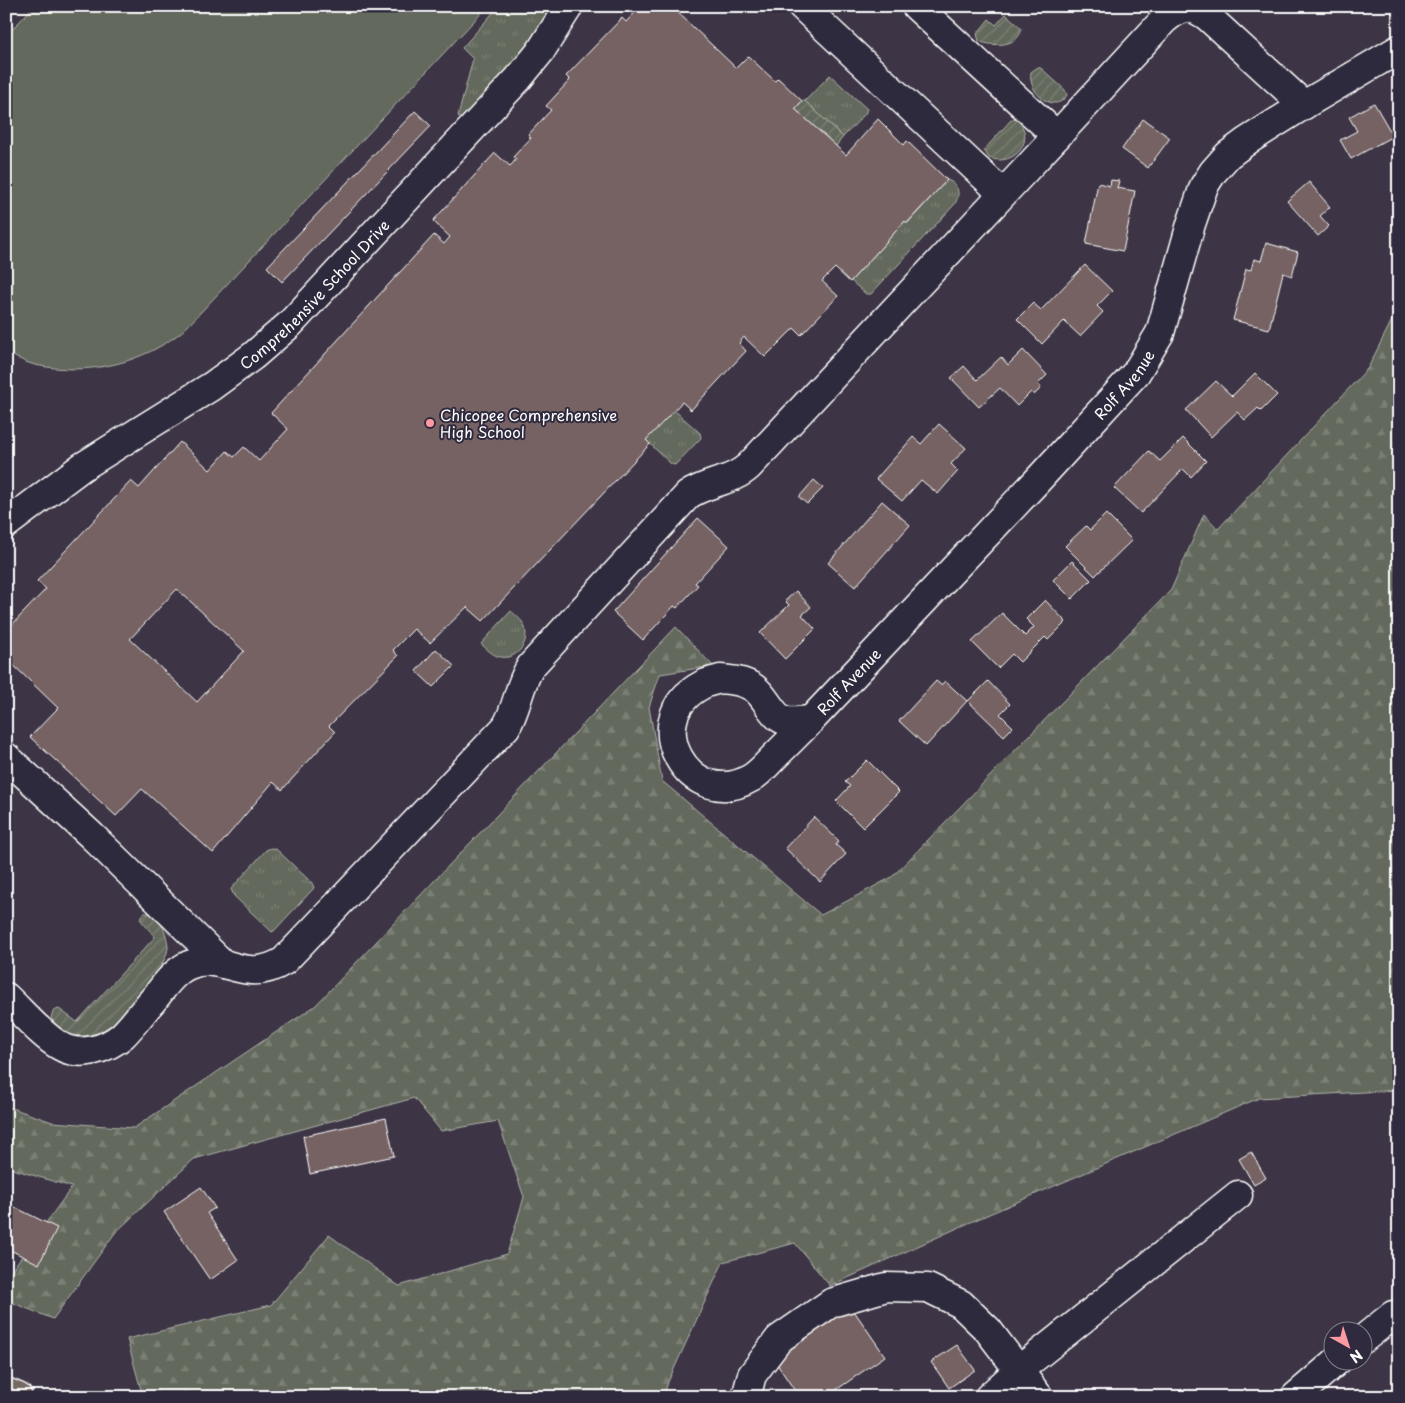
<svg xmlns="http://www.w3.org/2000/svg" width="1405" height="1403" font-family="'Playpen Sans',sans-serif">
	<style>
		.grass { fill: url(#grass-tufts); stroke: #b1b4ad }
		.forest { fill: url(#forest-firs); stroke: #b1b4ad }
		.garden { fill: url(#garden-furrows); stroke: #b1b4ad }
		.pitch { fill: #63695b; stroke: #b1b4ad }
		.building { fill: #766263; stroke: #fff; fill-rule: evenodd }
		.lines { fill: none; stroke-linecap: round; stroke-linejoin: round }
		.minor-casing { stroke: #fff; stroke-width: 31 }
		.major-casing { stroke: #fff; stroke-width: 31 }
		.minor { stroke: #2f2a3d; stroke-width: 28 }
		.major { stroke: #766964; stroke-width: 28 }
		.poi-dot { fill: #ff9aa2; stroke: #2f2a3d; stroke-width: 2 }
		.labels { text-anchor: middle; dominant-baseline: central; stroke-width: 4; stroke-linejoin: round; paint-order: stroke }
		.street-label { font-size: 15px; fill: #fff; stroke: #2f2a3d }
		.poi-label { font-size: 15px; fill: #fff; stroke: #2f2a3d; text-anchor: start }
	</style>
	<defs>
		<pattern id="grass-tufts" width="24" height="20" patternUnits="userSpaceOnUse" patternTransform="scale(1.25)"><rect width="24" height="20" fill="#63695b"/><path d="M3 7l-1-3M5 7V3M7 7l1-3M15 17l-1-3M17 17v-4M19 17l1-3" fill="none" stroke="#7a8074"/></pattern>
		<pattern id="forest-firs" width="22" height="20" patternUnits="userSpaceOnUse" patternTransform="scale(1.25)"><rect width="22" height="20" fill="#63695b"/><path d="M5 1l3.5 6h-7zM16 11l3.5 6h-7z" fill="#7a8074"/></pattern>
		<pattern id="garden-furrows" width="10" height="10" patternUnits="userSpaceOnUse" patternTransform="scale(1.25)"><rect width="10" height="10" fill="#63695b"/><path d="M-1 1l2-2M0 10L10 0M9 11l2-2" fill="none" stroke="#7a8074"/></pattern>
	</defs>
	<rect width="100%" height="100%" fill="#3d3545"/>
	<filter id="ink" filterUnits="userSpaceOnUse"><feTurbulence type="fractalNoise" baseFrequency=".02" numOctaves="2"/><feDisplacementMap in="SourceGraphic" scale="10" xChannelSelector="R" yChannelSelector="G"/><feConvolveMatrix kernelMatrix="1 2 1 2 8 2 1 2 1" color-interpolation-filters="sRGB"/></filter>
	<g filter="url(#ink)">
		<path class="grass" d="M 499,6 L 544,6 L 550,13 L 506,73 L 462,119 L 458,116 L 473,59 L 462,48 Z
			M 830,75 L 867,109 L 865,114 L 843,137 L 805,101 Z
			M 947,180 C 959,184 961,195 954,205 L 871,294 L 866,294 L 851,281 L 905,221 L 908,223 Z
			M 674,410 L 700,433 L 701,438 L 675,465 L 671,464 L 646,440 Z
			M 511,611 C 515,615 522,620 524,625 C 531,641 518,660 501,657 C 493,656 487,649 481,644 Z
			M 271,848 L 276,849 L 312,883 L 314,888 L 274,931 L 272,932 L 234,896 L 231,889 L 266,850 Z"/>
		<path class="forest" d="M 1399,306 L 1399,1090 L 1259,1098 L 973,1221 L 830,1286 L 795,1243 L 723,1262 L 668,1382 L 663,1397 L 143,1397 L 127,1339 L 271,1305 L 329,1235 L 399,1286 L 507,1254 L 524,1197 L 498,1121 L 441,1131 L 414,1098 L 194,1159 L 115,1233 L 53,1319 L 6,1300 L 6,1278 L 72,1187 L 6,1167 L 6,1106 L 52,1122 L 134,1128 L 315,1006 L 676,627 L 713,666 L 660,674 L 649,707 L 662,781 L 821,915 L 892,877 L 1171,590 L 1204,514 L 1218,529 L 1368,368 Z"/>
		<path class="garden" d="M 1006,14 L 1021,28 C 1021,47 991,47 979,41 L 977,34 L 989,19 L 996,25 Z
			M 1038,67 L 1042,69 L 1065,90 L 1067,95 C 1056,115 1027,94 1031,72 Z
			M 802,101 L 805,101 L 843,137 L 836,146 L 795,109 Z
			M 1016,119 C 1038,138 1015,168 989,158 L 984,150 L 1011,120 Z
			M 144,913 C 152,912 159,918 162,925 C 165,931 168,941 168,948 C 165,971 129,1005 114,1023 C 93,1040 67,1042 51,1018 L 53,1011 L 59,1009 L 77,1022 L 155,937 L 140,919 Z"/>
		<path class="pitch" d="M 34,6 L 488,6 L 185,329 C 143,364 89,376 35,365 C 26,363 16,357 6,353 L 6,36 Z"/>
		<path class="building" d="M 641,6 L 671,6 L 736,68 L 748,56 L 775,81 L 778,78 L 802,101 L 795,109 L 846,155 L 878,119 L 904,145 L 907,141 L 947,180 L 907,223 L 905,221 L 850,282 L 835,268 L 822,281 L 838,296 L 801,335 L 794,328 L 765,357 L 744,337 L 739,343 L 746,351 L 691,410 L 682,402 L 646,440 L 650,444 L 483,621 L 467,607 L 430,643 L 414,629 L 393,650 L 398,656 L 329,726 L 335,732 L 282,790 L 273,782 L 213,853 L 142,789 L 116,816 L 30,737 L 58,708 L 6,658 L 6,631 L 46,589 L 37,581 L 131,481 L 139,488 L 180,442 L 210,470 L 227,451 L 234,457 L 244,447 L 259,461 L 288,429 L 271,413 L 434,235 L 444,244 L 450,237 L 433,221 L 495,153 L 510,166 L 513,163 L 516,159 L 513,157 L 531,138 L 528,135 L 551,110 L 546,106 L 570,80 L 566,76 L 622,18 L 626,22 ZM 177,589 L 244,651 L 197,702 L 130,639 Z
			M 1374,103 L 1393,136 L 1351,159 L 1340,140 L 1357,131 L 1349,117 Z
			M 415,111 L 431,126 L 282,282 L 267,267 Z
			M 1143,119 L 1170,138 L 1148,168 L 1122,149 Z
			M 1111,180 L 1119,181 L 1117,188 L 1135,191 L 1123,251 L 1086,244 L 1098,183 L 1110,186 Z
			M 1309,182 L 1330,207 L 1320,216 L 1329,226 L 1318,236 L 1287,201 Z
			M 1266,243 L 1298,252 L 1292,276 L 1283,273 L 1269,329 L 1233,320 L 1246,269 L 1251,270 L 1254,259 L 1261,261 Z
			M 1085,265 L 1112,291 L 1097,306 L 1103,312 L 1080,336 L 1064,321 L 1042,344 L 1017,319 L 1033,303 L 1041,310 Z
			M 1023,350 L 1047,375 L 1038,384 L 1041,388 L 1034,395 L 1031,392 L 1017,406 L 1000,388 L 979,407 L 951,378 L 964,366 L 977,380 L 1001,357 L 1008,365 Z
			M 1255,373 L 1277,395 L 1261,411 L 1258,408 L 1245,420 L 1237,412 L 1211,437 L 1186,410 L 1216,381 L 1232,396 Z
			M 939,424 L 966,448 L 951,464 L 958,471 L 938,494 L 921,480 L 902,501 L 876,479 L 913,437 L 921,444 Z
			M 1183,438 L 1206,461 L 1191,477 L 1183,469 L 1141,513 L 1114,488 L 1149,451 L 1160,461 Z
			M 814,480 L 823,488 L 807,504 L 799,497 Z
			M 882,501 L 910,525 L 855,587 L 828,563 Z
			M 1106,514 L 1132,540 L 1095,576 L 1065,546 L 1086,526 L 1090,530 Z
			M 698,518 L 729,546 L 695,583 L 698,585 L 677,608 L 674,606 L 643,640 L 613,612 Z
			M 1072,561 L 1091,580 L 1072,599 L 1053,580 Z
			M 796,591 L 811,607 L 802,615 L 815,629 L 785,659 L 760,633 L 789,605 L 785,601 Z
			M 1045,600 L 1066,622 L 1048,640 L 1045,637 L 1020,662 L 1012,654 L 998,668 L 972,642 L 1002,613 L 1025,636 L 1034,627 L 1026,619 Z
			M 436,649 L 454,666 L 433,687 L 416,671 Z
			M 936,681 L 941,685 L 945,681 L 967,701 L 926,746 L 899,721 Z
			M 988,681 L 1010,704 L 1000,714 L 1013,727 L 1004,736 L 968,701 Z
			M 867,760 L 899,792 L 863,828 L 836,801 L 850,786 L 845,782 Z
			M 814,817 L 839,841 L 836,845 L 846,854 L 820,882 L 785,848 Z
			M 386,1118 L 394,1156 L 310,1174 L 303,1136 Z
			M 1251,1152 L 1266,1178 L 1254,1185 L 1239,1159 Z
			M 201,1187 L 215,1208 L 207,1213 L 238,1260 L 210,1280 L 164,1212 Z
			M 6,1203 L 57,1228 L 39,1264 L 6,1248 Z
			M 850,1305 L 885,1356 L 826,1397 L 799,1397 L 773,1358 Z
			M 957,1345 L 975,1370 L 949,1388 L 931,1362 Z"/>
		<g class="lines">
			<defs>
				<g id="minor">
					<path d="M 802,6 L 1002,193"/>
					<path d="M 916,6 L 1057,136 L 1164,20 C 1181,6 1190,4 1208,17 L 1304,105"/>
					<path id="s1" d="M 6,524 L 82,467 L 212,386 L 253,356 L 290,324 L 518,79 L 540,52 L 569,6"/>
					<path d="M 720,679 C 732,680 744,681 754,688 C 767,697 772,718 787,721 C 794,722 804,720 811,720 C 799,732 786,745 774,757 C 767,764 760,773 751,778 C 690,814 636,719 702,685 C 707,682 714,681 720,679 Z"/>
					<path id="s2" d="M 811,720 L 1037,481 L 1136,373 L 1160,333 L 1191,224 L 1204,186 L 1213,172 L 1228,155 L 1247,141 L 1304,105 L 1399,49"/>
					<path d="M 6,757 L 92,836 L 223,964"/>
					<path d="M 6,997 C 23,1013 41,1035 60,1046 C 80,1058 107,1049 123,1035 C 134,1024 143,1011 153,1000 C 163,988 174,971 189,965 C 225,951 243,986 284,961 L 506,727 C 518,707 518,686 531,666 L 688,495 C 707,482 732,482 749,466 L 1057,136"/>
					<path d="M 1362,1340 L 1393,1315 L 1399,1323"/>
					<path d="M 746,1397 L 752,1375 L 779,1339 L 831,1303 L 886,1287 L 928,1288 L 961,1304 L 988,1330 L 1039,1397"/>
					<path d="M 989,1397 L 1019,1370 L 1238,1195"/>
					<path d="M 1295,1397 L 1338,1360"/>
				</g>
				<path id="major" d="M 6,1392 L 18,1397"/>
			</defs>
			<use href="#minor" class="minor-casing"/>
			<use href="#major" class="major-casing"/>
			<use href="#minor" class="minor"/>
			<use href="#major" class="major"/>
		</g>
	</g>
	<circle class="poi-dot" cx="430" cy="423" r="5"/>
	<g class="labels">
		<g class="street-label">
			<text stroke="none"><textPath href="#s1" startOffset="386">Comprehensive School Drive</textPath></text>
			<text stroke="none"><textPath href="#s2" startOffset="459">Rolf Avenue</textPath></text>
			<text stroke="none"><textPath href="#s2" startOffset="54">Rolf Avenue</textPath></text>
		</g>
		<g class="poi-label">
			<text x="440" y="414">Chicopee Comprehensive<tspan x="440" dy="17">High School</tspan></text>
		</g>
	</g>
	<rect width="1405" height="1403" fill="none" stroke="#2f2a3d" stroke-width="25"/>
	<rect x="12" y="12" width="1380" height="1378" fill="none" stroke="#fff" stroke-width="2" filter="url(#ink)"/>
	<g transform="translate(1348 1346) rotate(141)"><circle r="24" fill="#2f2a3d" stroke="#827f8b"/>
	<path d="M0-4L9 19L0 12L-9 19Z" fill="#ff9aa2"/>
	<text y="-8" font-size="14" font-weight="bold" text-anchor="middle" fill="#ffffff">N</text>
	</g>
</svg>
